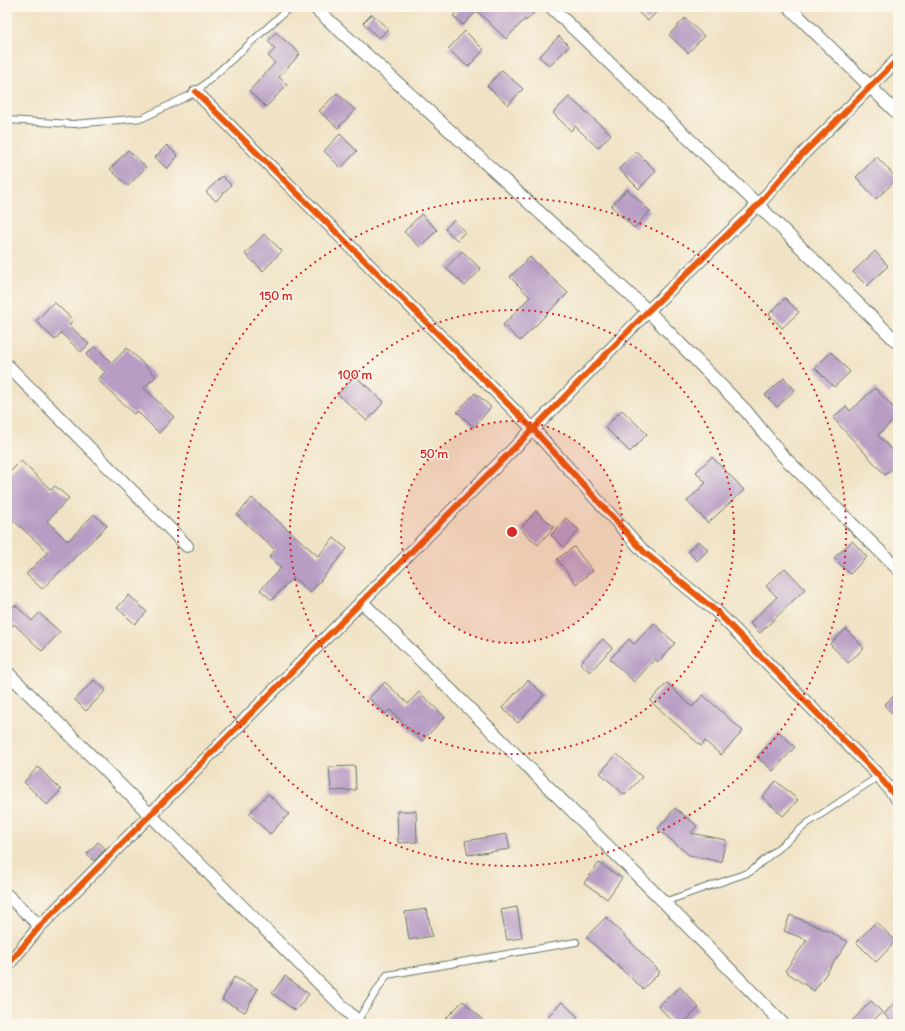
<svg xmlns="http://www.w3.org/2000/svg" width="905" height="1031" font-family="Delius,sans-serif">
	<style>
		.building { fill: #b79dc4 }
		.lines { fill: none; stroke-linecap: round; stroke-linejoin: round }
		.lane-casing { stroke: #687767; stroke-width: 8 }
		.street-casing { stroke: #687767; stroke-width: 14 }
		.lane { stroke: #fff; stroke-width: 6 }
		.street { stroke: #fff; stroke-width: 12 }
		.cycleway-casing { stroke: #fbf7ec; stroke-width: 8 }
		.cycleway { stroke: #e8590c; stroke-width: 6 }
		.ring { fill: none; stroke: #d62828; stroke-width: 2; stroke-dasharray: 2 4 }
		.centre { fill: #d62828; stroke: #fbf7ec; stroke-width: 2 }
		.ring-label { font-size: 12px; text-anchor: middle; font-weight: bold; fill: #d62828; stroke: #fbf7ec; stroke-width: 3; stroke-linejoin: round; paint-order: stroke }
	</style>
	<rect width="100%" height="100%" fill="#fbf7ec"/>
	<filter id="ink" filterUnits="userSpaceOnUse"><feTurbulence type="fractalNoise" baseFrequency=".025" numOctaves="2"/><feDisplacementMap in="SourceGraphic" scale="8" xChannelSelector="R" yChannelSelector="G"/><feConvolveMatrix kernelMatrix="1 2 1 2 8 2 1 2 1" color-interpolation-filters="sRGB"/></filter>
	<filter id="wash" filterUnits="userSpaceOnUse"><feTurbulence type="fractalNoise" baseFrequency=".012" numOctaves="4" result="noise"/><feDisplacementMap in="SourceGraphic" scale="16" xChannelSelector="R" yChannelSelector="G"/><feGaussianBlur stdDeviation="0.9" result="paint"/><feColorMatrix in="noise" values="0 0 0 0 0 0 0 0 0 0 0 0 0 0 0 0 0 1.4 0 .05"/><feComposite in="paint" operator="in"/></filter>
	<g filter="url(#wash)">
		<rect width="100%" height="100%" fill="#f0e2c5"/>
		<g id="blocks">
			<path class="building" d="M 461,7 L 540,7 L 526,21 L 525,19 L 506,39 L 477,11 L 463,25 L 453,16 Z
				M 632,7 L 661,7 L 648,21 Z
				M 372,14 L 388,29 L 379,38 L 363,23 Z
				M 685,18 L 704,36 L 688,53 L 669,35 Z
				M 465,31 L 484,50 L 468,67 L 448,49 Z
				M 276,32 L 300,54 L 279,77 L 287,85 L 266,107 L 249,91 L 275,63 L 268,56 L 275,49 L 268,41 Z
				M 559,36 L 569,46 L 550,66 L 539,57 Z
				M 502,70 L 523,89 L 508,105 L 487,86 Z
				M 337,93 L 355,110 L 338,128 L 319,111 Z
				M 569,97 L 611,134 L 598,148 L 575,126 L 571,131 L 553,113 Z
				M 340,134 L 357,151 L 341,168 L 324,151 Z
				M 167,145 L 178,156 L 167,169 L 155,157 Z
				M 128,150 L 146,167 L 128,186 L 110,169 Z
				M 636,151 L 656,171 L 639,189 L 619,169 Z
				M 877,157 L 897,179 L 876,199 L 856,177 Z
				M 222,176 L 231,185 L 216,201 L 206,192 Z
				M 627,189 L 650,211 L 634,228 L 611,206 Z
				M 421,214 L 437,230 L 420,247 L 404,232 Z
				M 454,220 L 465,232 L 457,240 L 445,229 Z
				M 264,234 L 282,251 L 263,271 L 245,254 Z
				M 462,251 L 481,269 L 465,286 L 446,268 Z
				M 875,251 L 888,266 L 867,286 L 853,272 Z
				M 530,257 L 568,293 L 520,341 L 503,325 L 530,297 L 510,277 Z
				M 785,298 L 799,312 L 782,328 L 769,314 Z
				M 54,302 L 73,320 L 69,325 L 89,344 L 81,352 L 61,333 L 55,340 L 36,321 Z
				M 95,346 L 112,363 L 127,348 L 156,376 L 144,388 L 174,417 L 159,433 L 137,411 L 134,414 L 98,380 L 105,372 L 86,355 Z
				M 831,352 L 850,372 L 834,387 L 815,368 Z
				M 355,376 L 384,402 L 367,421 L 338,394 Z
				M 784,378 L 795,390 L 777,407 L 765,395 Z
				M 875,388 L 898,412 L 898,416 L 878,435 L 898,456 L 898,463 L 885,475 L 833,418 L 846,406 L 850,411 Z
				M 475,393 L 491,407 L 474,427 L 457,412 Z
				M 622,410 L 647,434 L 630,452 L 605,427 Z
				M 712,457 L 744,490 L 708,523 L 687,501 L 706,483 L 696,472 Z
				M 21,461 L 51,490 L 55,486 L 69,498 L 47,521 L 66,540 L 69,540 L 94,514 L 107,526 L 42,589 L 26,574 L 48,552 L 13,520 L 7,527 L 7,475 Z
				M 252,498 L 318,556 L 334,538 L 347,549 L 310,593 L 293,577 L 272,600 L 260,590 L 281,568 L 269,557 L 275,550 L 237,515 Z
				M 536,511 L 554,527 L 538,545 L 520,529 Z
				M 566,518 L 579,530 L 564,547 L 551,535 Z
				M 699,541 L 708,550 L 697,561 L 688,551 Z
				M 852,541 L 867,557 L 850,574 L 834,558 Z
				M 574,547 L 593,571 L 576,584 L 557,559 Z
				M 785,568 L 805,589 L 760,633 L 750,623 L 777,597 L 766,586 Z
				M 129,595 L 147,612 L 135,624 L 117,608 Z
				M 15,605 L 32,621 L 39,613 L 60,632 L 42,651 L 14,624 L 7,631 L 7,613 Z
				M 654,623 L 675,643 L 658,662 L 655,659 L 634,682 L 610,659 L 629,639 L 634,644 Z
				M 846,629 L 864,648 L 848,663 L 830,644 Z
				M 603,639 L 612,648 L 590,672 L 580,663 Z
				M 94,680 L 106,690 L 86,711 L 75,700 Z
				M 528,680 L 544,695 L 518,723 L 502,708 Z
				M 385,682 L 408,704 L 419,692 L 445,717 L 422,741 L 390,710 L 386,714 L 369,698 Z
				M 667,683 L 692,707 L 703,695 L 743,731 L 721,755 L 705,741 L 701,746 L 650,701 Z
				M 898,692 L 898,719 L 884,705 Z
				M 779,732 L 795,747 L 773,771 L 757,757 Z
				M 617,754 L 642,777 L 625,795 L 600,773 Z
				M 355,766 L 356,790 L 331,791 L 329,767 Z
				M 38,767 L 61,790 L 47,805 L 24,782 Z
				M 776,781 L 798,800 L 783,816 L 762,797 Z
				M 268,794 L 289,814 L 270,834 L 249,814 Z
				M 675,808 L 697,826 L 691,833 L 726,840 L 721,862 L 689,855 L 658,829 Z
				M 397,811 L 416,811 L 417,842 L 398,843 Z
				M 507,834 L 510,849 L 468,855 L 465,841 Z
				M 98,842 L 106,849 L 94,861 L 87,854 Z
				M 599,863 L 622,878 L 607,899 L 584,883 Z
				M 517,907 L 522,938 L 507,940 L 501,910 Z
				M 427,909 L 432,936 L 409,940 L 405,912 Z
				M 790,915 L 830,932 L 848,942 L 814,991 L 785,971 L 807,940 L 784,931 Z
				M 606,917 L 660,972 L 643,989 L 586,937 Z
				M 876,922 L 896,941 L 876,962 L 856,942 Z
				M 285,976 L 309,994 L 295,1011 L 272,993 Z
				M 234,977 L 258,989 L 245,1012 L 222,1000 Z
				M 680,987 L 699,1008 L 682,1024 L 675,1024 L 658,1006 Z
				M 898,999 L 898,1024 L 894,1024 L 884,1014 Z
				M 463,1001 L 487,1024 L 452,1024 L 446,1018 Z
				M 871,1001 L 882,1012 L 870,1024 L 849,1024 Z
				M 562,1002 L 578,1017 L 572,1024 L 554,1024 L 547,1017 Z"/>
		</g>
	</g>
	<g filter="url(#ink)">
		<use href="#blocks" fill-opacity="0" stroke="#687767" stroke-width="1"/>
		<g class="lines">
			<defs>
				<path id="lane" d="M 7,120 L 73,124 L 143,118 L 196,92 L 290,7
					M 664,902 L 750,872 L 808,823 L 879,776
					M 357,1021 L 387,975 L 576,942"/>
				<path id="street" d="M 314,7 L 648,311 L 746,411 L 782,455 L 898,569
					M 551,7 L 758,205 L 898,343
					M 789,7 L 898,114
					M 196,92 L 533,429 L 644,552 L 716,611 L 879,776 L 898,800
					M 7,365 L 187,546
					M 361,601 L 664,902 L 783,1024
					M 7,672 L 360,1024
					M 7,895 L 40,926
					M 7,966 L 40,926 L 533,429 L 648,311 L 758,205 L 798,159 L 898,59"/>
			</defs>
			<use href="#lane" class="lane-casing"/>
			<use href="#street" class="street-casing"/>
			<use href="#lane" class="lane"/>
			<use href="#street" class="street"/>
			<defs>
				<path id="cycleway" d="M 196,92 L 533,429 L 644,552 L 716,611 L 879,776 L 898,800
					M 7,966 L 40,926 L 533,429 L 648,311 L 758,205 L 798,159 L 898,59"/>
			</defs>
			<use href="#cycleway" class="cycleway-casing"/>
			<use href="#cycleway" class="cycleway"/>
		</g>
	</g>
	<circle cx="512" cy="532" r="111" fill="#d62828" fill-opacity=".12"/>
	<g class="ring">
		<circle cx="512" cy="532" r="111"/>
		<circle cx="512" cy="532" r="222"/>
		<circle cx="512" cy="532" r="334"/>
	</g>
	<circle cx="512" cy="532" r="6" class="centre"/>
	<g class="ring-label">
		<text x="276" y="300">150 m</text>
		<text x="355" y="379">100 m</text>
		<text x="434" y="458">50 m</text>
	</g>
	<rect width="905" height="1031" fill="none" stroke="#fbf7ec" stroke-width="24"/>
</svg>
